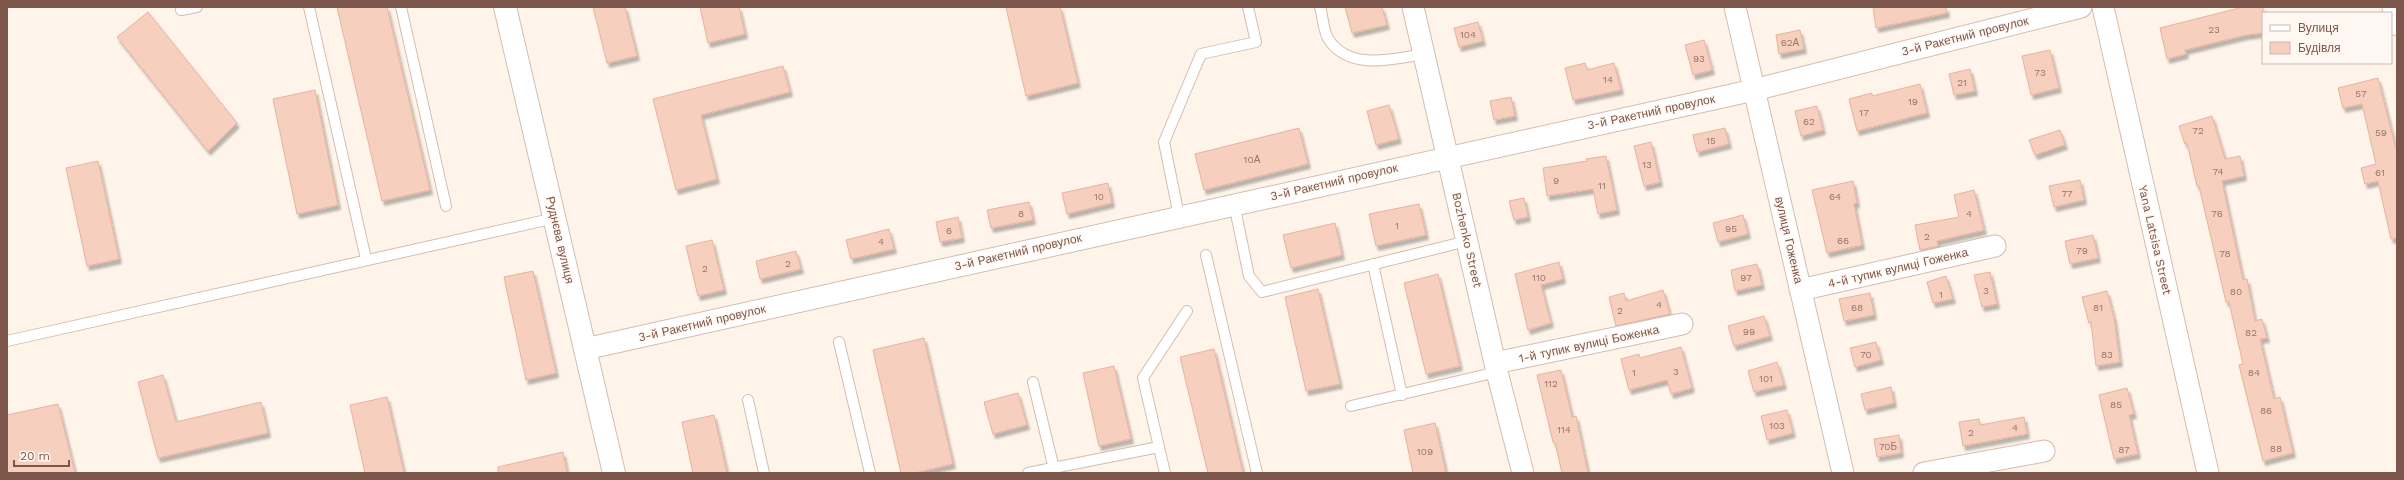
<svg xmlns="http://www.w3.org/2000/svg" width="2404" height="480" font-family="'Work Sans',sans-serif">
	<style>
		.building { fill: #f6cfbf; stroke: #eab29e; filter: url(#shadow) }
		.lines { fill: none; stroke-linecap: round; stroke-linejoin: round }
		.service-casing { stroke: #d4bcb0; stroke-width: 12 }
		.minor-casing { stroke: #d4bcb0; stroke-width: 23 }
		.tertiary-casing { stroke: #d4bcb0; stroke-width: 24 }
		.service { stroke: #fff; stroke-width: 10 }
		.minor { stroke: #fff; stroke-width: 21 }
		.tertiary { stroke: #fff; stroke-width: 22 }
		.labels { text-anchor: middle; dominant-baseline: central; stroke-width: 3; stroke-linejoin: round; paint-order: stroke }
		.number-label { font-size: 10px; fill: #9a7467 }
		.street-label { font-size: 12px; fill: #7c564a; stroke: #fff8f2 }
	</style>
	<defs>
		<filter id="shadow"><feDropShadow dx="2.5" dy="4.5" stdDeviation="1" flood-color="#0004"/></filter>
	</defs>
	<rect width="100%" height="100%" fill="#fef4ea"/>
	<path class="building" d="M 337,7 L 387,7 L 430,190 L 382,201 Z
		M 593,7 L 625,7 L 637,56 L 607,63 Z
		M 700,7 L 739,7 L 745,34 L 708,43 Z
		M 1006,7 L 1060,7 L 1078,83 L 1026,96 Z
		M 1345,7 L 1382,7 L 1387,25 L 1352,33 Z
		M 1873,7 L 1946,7 L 1947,13 L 1876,28 Z
		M 2243,7 L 2263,7 L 2263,33 L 2246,35 L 2185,50 L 2186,54 L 2167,59 L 2160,28 Z
		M 148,12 L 237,123 L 208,151 L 117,37 Z
		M 1478,22 L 1483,41 L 1459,47 L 1454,28 Z
		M 1800,30 L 1804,49 L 1779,54 L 1776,35 Z
		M 1704,40 L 1712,70 L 1693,75 L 1685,45 Z
		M 2050,50 L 2059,88 L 2031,95 L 2022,56 Z
		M 1585,63 L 1587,70 L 1614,63 L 1621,90 L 1573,100 L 1565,68 Z
		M 783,66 L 790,92 L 701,115 L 717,179 L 676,190 L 653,99 Z
		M 1970,69 L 1975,91 L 1954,95 L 1949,74 Z
		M 2378,78 L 2397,153 L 2397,238 L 2391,239 L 2378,181 L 2365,184 L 2361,168 L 2376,164 L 2362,104 L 2343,108 L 2338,88 Z
		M 1920,84 L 1927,113 L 1857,131 L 1849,99 L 1872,93 L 1872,96 Z
		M 315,90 L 338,205 L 297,214 L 273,99 Z
		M 1511,97 L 1515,116 L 1494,120 L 1490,101 Z
		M 1389,105 L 1399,139 L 1376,145 L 1367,111 Z
		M 1817,106 L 1823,130 L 1801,136 L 1795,111 Z
		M 2212,116 L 2225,159 L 2240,156 L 2244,176 L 2222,181 L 2243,280 L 2247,279 L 2255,321 L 2262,319 L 2267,338 L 2260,339 L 2274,399 L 2280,397 L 2293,453 L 2263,461 L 2239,365 L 2243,364 L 2229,302 L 2226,302 L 2199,186 L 2197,186 L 2187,143 L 2185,144 L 2179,126 Z
		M 1299,128 L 1308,164 L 1204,190 L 1195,154 Z
		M 1725,128 L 1729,144 L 1697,152 L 1693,135 Z
		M 2060,130 L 2065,145 L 2035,155 L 2029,140 Z
		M 1651,142 L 1660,182 L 1644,186 L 1634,146 Z
		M 1606,156 L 1617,210 L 1598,214 L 1593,189 L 1547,196 L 1543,168 L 1587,161 L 1586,159 Z
		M 98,161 L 119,259 L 87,266 L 66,168 Z
		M 2080,180 L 2084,200 L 2054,207 L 2049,186 Z
		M 1853,181 L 1857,203 L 1854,204 L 1862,245 L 1827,253 L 1812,190 Z
		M 1108,183 L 1112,203 L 1067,214 L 1062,193 Z
		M 1974,190 L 1984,230 L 1937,241 L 1938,246 L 1920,250 L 1915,225 L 1959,217 L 1954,195 Z
		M 1524,198 L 1528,217 L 1514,220 L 1509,201 Z
		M 1029,202 L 1033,220 L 991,228 L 987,210 Z
		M 1419,204 L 1426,235 L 1376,246 L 1369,214 Z
		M 1743,215 L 1748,234 L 1718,242 L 1713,223 Z
		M 958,217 L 962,238 L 940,242 L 936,222 Z
		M 1335,223 L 1342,255 L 1291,268 L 1283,235 Z
		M 889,229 L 894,249 L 851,259 L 846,240 Z
		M 2093,235 L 2098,258 L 2070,264 L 2065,241 Z
		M 712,240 L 724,290 L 698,296 L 686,246 Z
		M 796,251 L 801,269 L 760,279 L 756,261 Z
		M 1559,262 L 1563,279 L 1541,285 L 1551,323 L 1528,330 L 1515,274 Z
		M 1757,264 L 1762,285 L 1735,291 L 1731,270 Z
		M 533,271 L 556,373 L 526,380 L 504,277 Z
		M 1990,272 L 1997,304 L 1982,307 L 1974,275 Z
		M 1438,274 L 1460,366 L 1426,374 L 1404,283 Z
		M 1946,276 L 1953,299 L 1933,303 L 1927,282 Z
		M 1318,289 L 1340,384 L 1306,391 L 1285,297 Z
		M 1663,290 L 1670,314 L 1616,326 L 1609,297 L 1624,293 L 1626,301 Z
		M 2107,291 L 2114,318 L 2120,362 L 2096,366 L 2091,322 L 2089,323 L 2082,297 Z
		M 1870,293 L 1874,315 L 1844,321 L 1839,299 Z
		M 1764,316 L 1770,336 L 1734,346 L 1728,326 Z
		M 924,338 L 953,464 L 915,473 L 901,473 L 873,350 Z
		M 1876,342 L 1881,360 L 1855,367 L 1850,348 Z
		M 1681,347 L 1692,388 L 1671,394 L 1667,380 L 1629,390 L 1621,359 L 1639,354 L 1640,358 Z
		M 1214,349 L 1243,473 L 1208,473 L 1180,357 Z
		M 1777,362 L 1784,385 L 1754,392 L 1748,371 Z
		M 1114,366 L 1131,439 L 1099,446 L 1083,373 Z
		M 1561,370 L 1572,417 L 1576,416 L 1588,473 L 1562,473 L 1555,442 L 1553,442 L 1537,375 Z
		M 163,375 L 176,422 L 261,402 L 268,433 L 158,458 L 138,382 Z
		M 1891,387 L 1894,403 L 1865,410 L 1861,394 Z
		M 2127,388 L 2134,414 L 2129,415 L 2138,454 L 2114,459 L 2099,395 Z
		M 1018,393 L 1027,425 L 993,434 L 984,402 Z
		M 387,397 L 404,473 L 365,473 L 350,405 Z
		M 58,404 L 75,473 L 7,473 L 7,415 Z
		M 1787,410 L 1793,433 L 1767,440 L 1761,416 Z
		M 714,415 L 727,473 L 693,473 L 682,422 Z
		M 2024,417 L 2027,434 L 1963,446 L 1959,422 L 1979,419 L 1980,425 Z
		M 1435,423 L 1446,473 L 1413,473 L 1404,430 Z
		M 1899,435 L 1901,453 L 1877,457 L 1874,439 Z
		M 563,452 L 567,473 L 498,473 L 498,467 Z"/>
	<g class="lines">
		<defs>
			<path id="service" d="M 309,7 L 366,259
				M 401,7 L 446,206
				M 1320,7 C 1323,16 1323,32 1329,40 C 1350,71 1393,59 1424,54
				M 181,10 L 197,7
				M 1234,204 L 1249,276 L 1262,292 L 1467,241
				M 1179,216 L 1164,142 L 1201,54 L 1256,42 L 1248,7
				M 1206,255 L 1257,473
				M 1373,264 L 1402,395
				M 7,341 L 555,218
				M 839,342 L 870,473
				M 1033,382 L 1055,473
				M 748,400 L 764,473
				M 1351,406 L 1497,372
				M 1028,473 L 1159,447
				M 1165,473 L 1143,378 L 1187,311"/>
			<path id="minor" d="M 1413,7 L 1497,372 L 1523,473
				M 1735,7 L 1843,473
				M 2103,7 L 2208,473
				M 2393,7 L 2397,25
				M 1800,290 L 1995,246
				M 585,349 L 1754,90 L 2081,7
				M 1495,363 L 1682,324
				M 1924,473 L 2044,451"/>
			<path id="tertiary" d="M 505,7 L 614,473"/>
		</defs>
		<use href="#service" class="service-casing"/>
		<use href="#minor" class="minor-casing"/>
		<use href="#tertiary" class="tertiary-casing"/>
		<use href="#service" class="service"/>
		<use href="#minor" class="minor"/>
		<use href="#tertiary" class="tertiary"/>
	</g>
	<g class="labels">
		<g class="number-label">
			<text x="2214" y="29">23</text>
			<text x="1468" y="34">104</text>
			<text x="1790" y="42">62А</text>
			<text x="1699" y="58">93</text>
			<text x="2040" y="72">73</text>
			<text x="1608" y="79">14</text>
			<text x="1962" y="82">21</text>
			<text x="2361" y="93">57</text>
			<text x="1913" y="101">19</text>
			<text x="1864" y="112">17</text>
			<text x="1809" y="121">62</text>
			<text x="2198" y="130">72</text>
			<text x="2381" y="132">59</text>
			<text x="1711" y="140">15</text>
			<text x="1252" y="159">10А</text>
			<text x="1647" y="164">13</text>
			<text x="2218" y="171">74</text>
			<text x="2380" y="172">61</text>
			<text x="1556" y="180">9</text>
			<text x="1602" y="185">11</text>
			<text x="2067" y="193">77</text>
			<text x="1099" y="196">10</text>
			<text x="1835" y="196">64</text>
			<text x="1021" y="213">8</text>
			<text x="1969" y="213">4</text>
			<text x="2217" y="213">76</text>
			<text x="1397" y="225">1</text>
			<text x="1731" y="228">95</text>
			<text x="949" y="230">6</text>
			<text x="1927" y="236">2</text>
			<text x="1843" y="240">66</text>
			<text x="881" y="241">4</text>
			<text x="2082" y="250">79</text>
			<text x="2225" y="253">78</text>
			<text x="788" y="263">2</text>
			<text x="705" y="268">2</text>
			<text x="1539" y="277">110</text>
			<text x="1746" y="277">97</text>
			<text x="1986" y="290">3</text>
			<text x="2236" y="291">80</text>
			<text x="1941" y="294">1</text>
			<text x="1659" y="304">4</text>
			<text x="1857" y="307">68</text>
			<text x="2098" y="307">81</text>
			<text x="1620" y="310">2</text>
			<text x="1749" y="331">99</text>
			<text x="2251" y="332">82</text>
			<text x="1866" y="354">70</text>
			<text x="2107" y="354">83</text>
			<text x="1676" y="371">3</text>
			<text x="1634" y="372">1</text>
			<text x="2254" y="372">84</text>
			<text x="1766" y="378">101</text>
			<text x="1551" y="383">112</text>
			<text x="2116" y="404">85</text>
			<text x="2266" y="410">86</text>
			<text x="1777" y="425">103</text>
			<text x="2015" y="427">4</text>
			<text x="1564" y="429">114</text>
			<text x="1971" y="432">2</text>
			<text x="1888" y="446">70Б</text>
			<text x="2276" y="448">88</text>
			<text x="2124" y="449">87</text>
			<text x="1425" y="451">109</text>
		</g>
		<g class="street-label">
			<text transform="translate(1965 36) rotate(-14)">3-й Ракетний провулок</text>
			<text transform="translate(1651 112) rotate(-12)">3-й Ракетний провулок</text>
			<text transform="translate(1334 182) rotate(-13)">3-й Ракетний провулок</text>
			<text transform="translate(560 240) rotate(77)">Руднєва вулиця</text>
			<text transform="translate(1467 240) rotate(77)">Bozhenko Street</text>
			<text transform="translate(1789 240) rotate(77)">вулиця Гоженка</text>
			<text transform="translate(2155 240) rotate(77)">Yana Latsisa Street</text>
			<text transform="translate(1018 252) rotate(-13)">3-й Ракетний провулок</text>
			<text transform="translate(1898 268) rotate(-13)">4-й тупик вулиці Гоженка</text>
			<text transform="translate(702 323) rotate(-13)">3-й Ракетний провулок</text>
			<text transform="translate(1589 344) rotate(-12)">1-й тупик вулиці Боженка</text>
		</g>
	</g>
	<rect width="2404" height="480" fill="none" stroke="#7c564a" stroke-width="16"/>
	<rect x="2262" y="12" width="130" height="52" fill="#fff8f2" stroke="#cbb7af"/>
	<rect x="2270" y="25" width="20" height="6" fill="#ffffff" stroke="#cbb7af"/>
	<text x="2298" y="32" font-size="12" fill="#7c564a">Вулиця</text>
	<rect x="2270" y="42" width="20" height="12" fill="#f6cfbf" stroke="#cbb7af"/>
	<text x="2298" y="52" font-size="12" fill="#7c564a">Будівля</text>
	<path d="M14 460v6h55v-6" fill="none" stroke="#7c564a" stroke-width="2"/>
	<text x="20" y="460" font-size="12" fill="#7c564a" stroke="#fff8f2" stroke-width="3" paint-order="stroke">20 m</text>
</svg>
